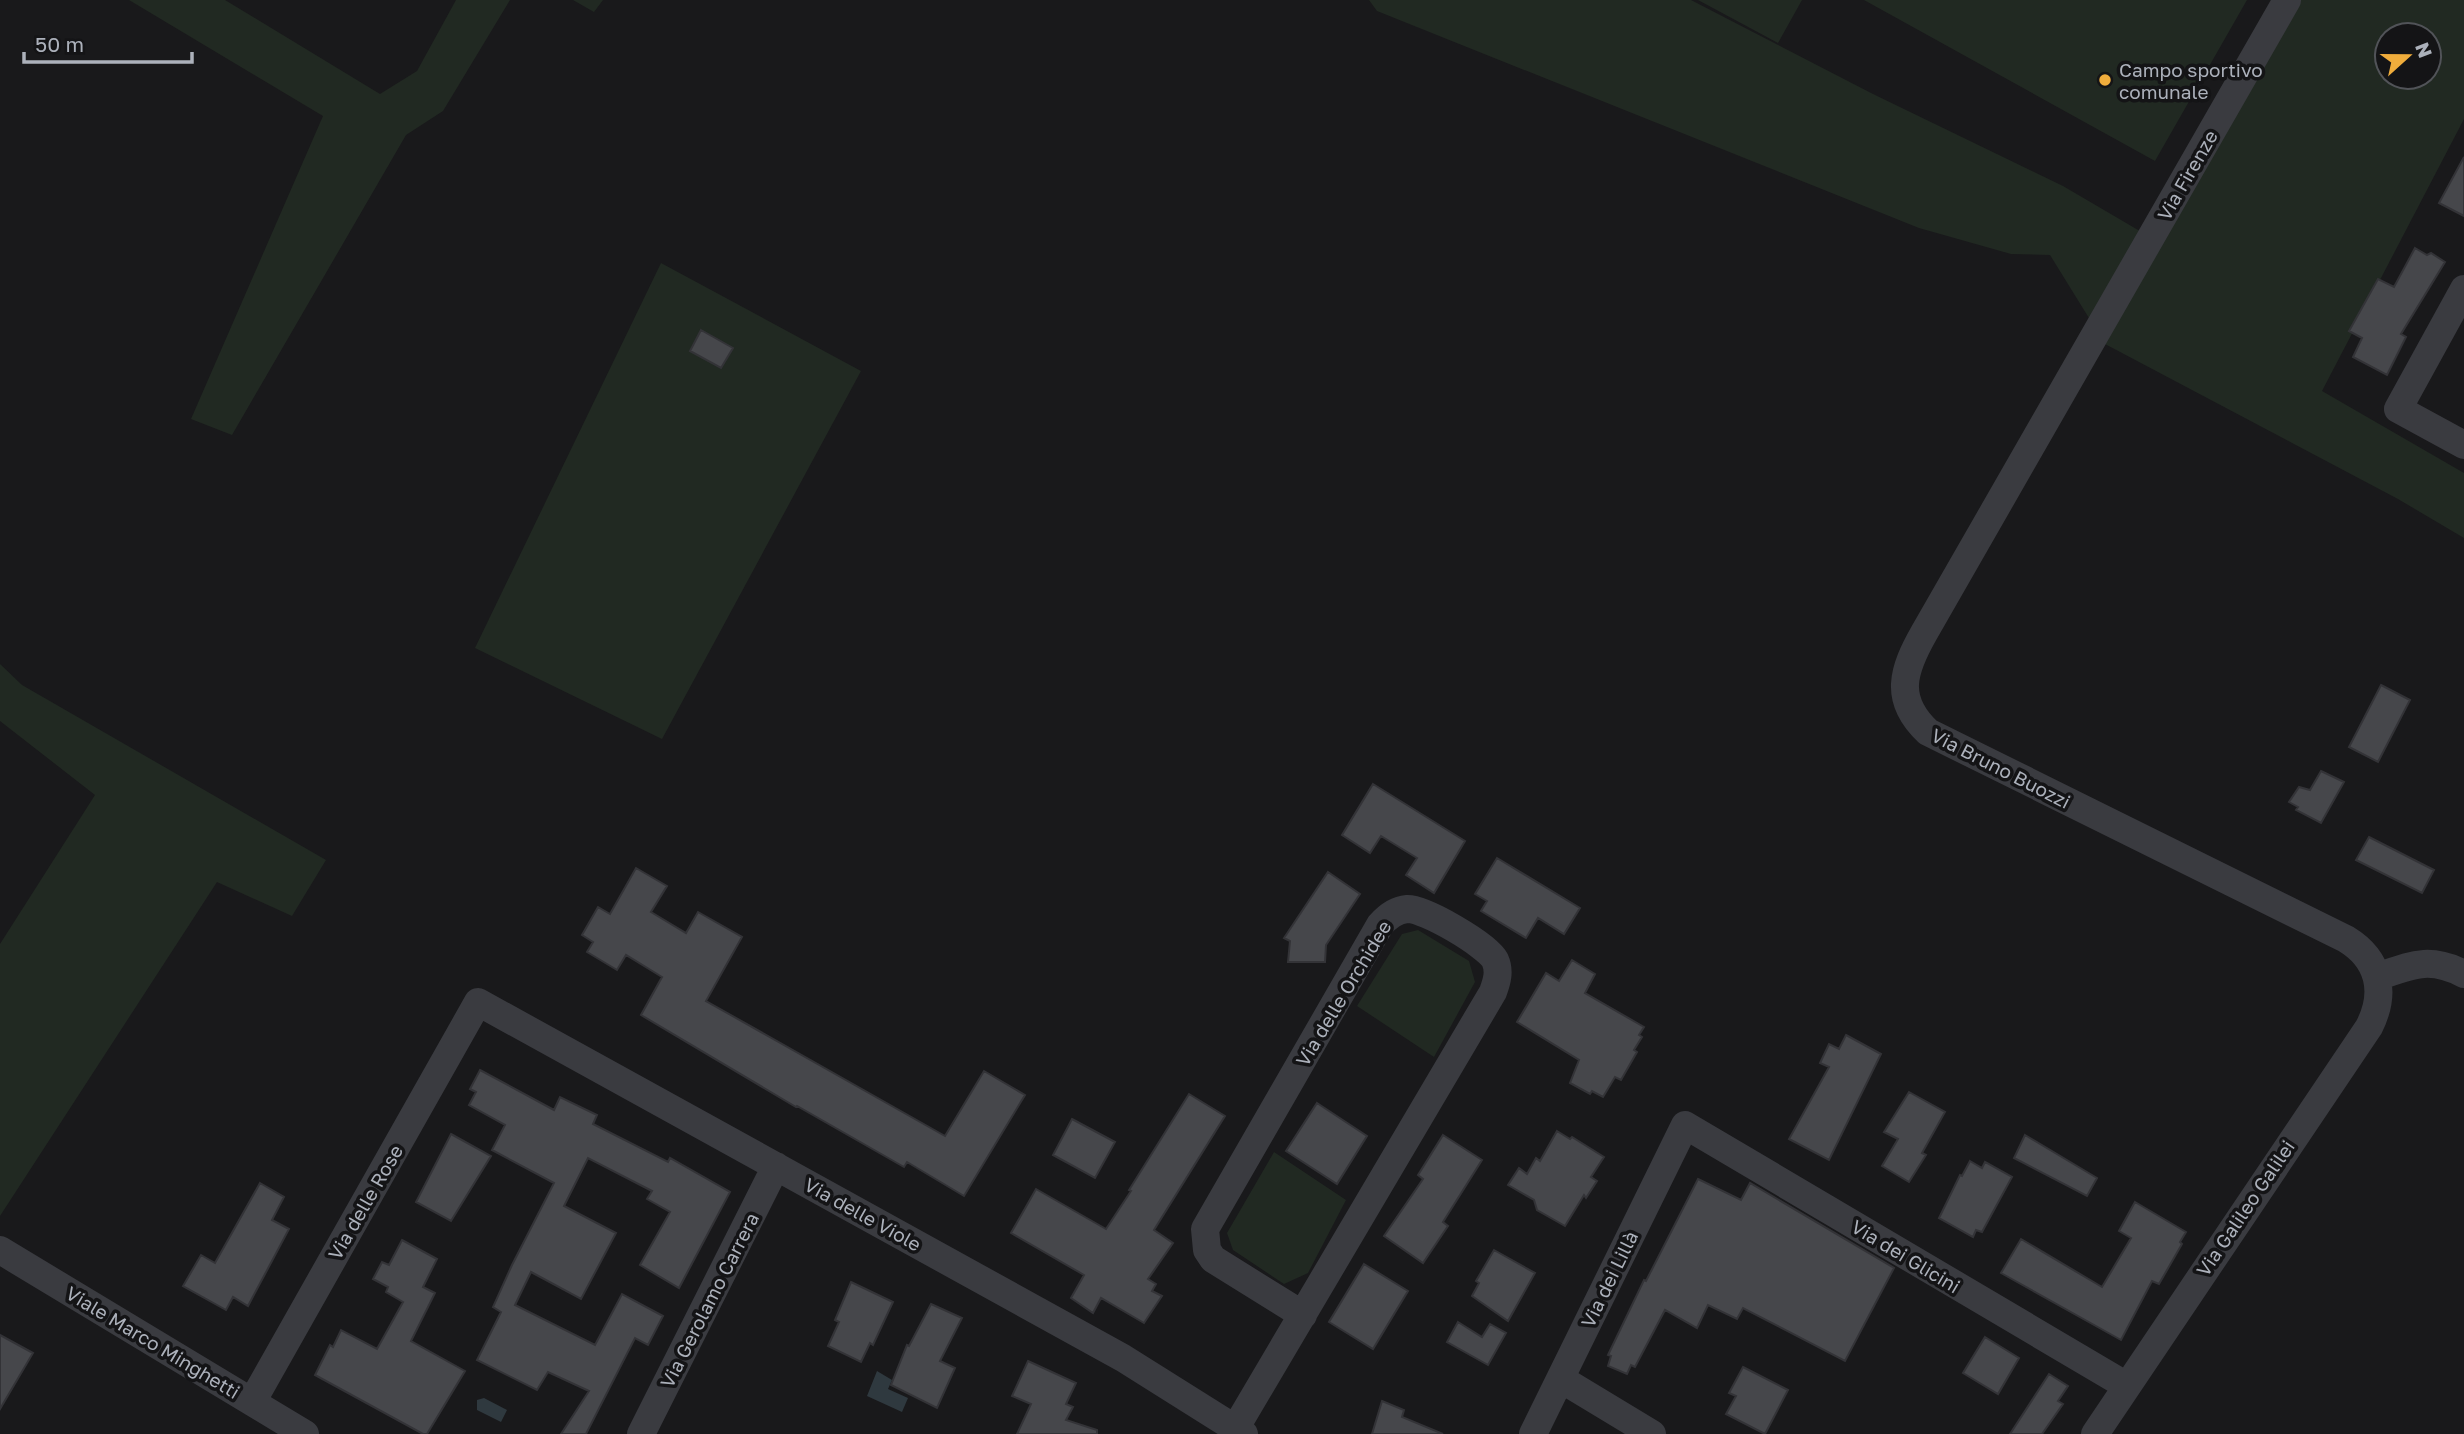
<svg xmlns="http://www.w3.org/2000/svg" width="2464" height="1434" font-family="'Golos Text',sans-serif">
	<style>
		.green { fill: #212922; fill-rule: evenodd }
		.water { fill: #2f393f }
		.building { fill: #46474b; stroke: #333337; stroke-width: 2 }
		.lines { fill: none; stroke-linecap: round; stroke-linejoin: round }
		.minor { stroke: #3a3b40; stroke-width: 28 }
		.poi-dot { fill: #f0ad3c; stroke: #141416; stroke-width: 2.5 }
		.labels { text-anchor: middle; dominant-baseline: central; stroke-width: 7; stroke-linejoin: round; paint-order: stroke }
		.poi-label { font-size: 19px; fill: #acb1bb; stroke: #141416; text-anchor: start }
		.street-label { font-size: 19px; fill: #acb1bb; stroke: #141416 }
	</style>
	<rect width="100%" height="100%" fill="#19191b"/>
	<path class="green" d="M 129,0 L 225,0 L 380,94 L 417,71 L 456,0 L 510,0 L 443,111 L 406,135 L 232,435 L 191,419 L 323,116 Z
		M 573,0 L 603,0 L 594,12 Z
		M 1369,0 L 1691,0 L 1873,94 L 2063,186 L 2162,244 L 2301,0 L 2464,0 L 2464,119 L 2322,391 L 2464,473 L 2464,538 L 2398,499 L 2105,344 L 2050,255 L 2011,254 L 1919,228 L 1377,11 ZM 2387,35 L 2429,35 L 2429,77 L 2387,77 Z
		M 1698,0 L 1802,0 L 1778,43 Z
		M 1864,0 L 2247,0 L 2155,161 Z
		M 661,263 L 861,371 L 662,739 L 475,648 Z
		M 0,664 L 22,685 L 326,860 L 292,916 L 217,882 L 0,1216 L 0,944 L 95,795 L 0,721 Z
		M 1418,930 L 1469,961 L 1475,982 L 1434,1057 L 1357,1006 L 1402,934 Z
		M 1274,1152 L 1346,1200 L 1308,1273 L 1284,1284 L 1233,1250 L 1227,1233 Z"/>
	<path class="water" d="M 877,1371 L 892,1380 L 888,1389 L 908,1398 L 902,1412 L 867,1396 Z
		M 484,1398 L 507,1410 L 501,1422 L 477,1410 L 477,1400 Z"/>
	<path class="building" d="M 2464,157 L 2464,216 L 2439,203 Z
		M 2415,248 L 2427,255 L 2431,253 L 2445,262 L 2401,334 L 2406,337 L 2387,375 L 2353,357 L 2362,338 L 2349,331 L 2378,279 L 2394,287 Z
		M 701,330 L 733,348 L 721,368 L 690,351 Z
		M 2381,685 L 2410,700 L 2378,762 L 2349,747 Z
		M 2321,771 L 2344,782 L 2321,823 L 2296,810 L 2298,807 L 2289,802 L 2299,787 L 2310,790 Z
		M 1373,784 L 1465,841 L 1434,893 L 1406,875 L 1417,858 L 1381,836 L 1370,853 L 1342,835 Z
		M 2369,837 L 2434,870 L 2422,893 L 2356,860 Z
		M 1497,858 L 1580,908 L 1564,934 L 1538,918 L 1526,938 L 1481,911 L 1487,901 L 1475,894 Z
		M 636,868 L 667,886 L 651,912 L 686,933 L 698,912 L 742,937 L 706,1001 L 945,1136 L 984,1071 L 1025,1095 L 964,1196 L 907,1162 L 904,1167 L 797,1106 L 796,1107 L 641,1015 L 662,977 L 626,955 L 617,970 L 587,952 L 593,942 L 582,935 L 598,907 L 610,914 Z
		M 1328,872 L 1360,894 L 1326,945 L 1325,962 L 1288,962 L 1290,941 L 1284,938 Z
		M 1572,960 L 1595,974 L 1585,993 L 1644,1027 L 1639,1035 L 1642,1037 L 1634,1050 L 1637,1052 L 1621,1080 L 1615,1077 L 1603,1097 L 1592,1091 L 1590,1094 L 1570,1083 L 1579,1060 L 1517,1022 L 1546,973 L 1559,981 Z
		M 1846,1035 L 1881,1054 L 1829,1160 L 1789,1139 L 1829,1067 L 1820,1063 L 1829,1044 L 1839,1049 Z
		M 480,1070 L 554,1110 L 560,1097 L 597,1115 L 593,1124 L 668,1162 L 670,1158 L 730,1192 L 679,1288 L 640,1265 L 670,1212 L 647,1199 L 652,1191 L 588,1158 L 564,1206 L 616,1233 L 581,1299 L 531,1272 L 515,1305 L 595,1345 L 622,1294 L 663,1316 L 648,1345 L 635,1338 L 586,1434 L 561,1434 L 589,1391 L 548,1372 L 537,1390 L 477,1360 L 501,1312 L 493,1307 L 512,1265 L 554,1183 L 492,1150 L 505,1125 L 469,1105 L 476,1092 L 470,1089 Z
		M 1909,1092 L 1945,1112 L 1922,1153 L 1926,1155 L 1909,1182 L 1882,1166 L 1898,1139 L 1884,1132 Z
		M 1189,1094 L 1225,1116 L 1154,1230 L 1173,1243 L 1148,1279 L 1156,1284 L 1152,1291 L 1162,1296 L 1144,1323 L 1101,1298 L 1093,1313 L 1071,1298 L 1084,1275 L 1011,1233 L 1036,1189 L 1106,1229 L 1131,1191 L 1129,1190 Z
		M 1317,1103 L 1367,1136 L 1337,1184 L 1286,1151 Z
		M 1072,1119 L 1115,1142 L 1095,1178 L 1053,1155 Z
		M 1557,1131 L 1570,1139 L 1572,1137 L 1604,1157 L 1591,1177 L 1597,1181 L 1586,1198 L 1584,1195 L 1565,1226 L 1537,1210 L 1534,1200 L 1508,1185 L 1519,1168 L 1527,1174 L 1536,1158 L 1540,1161 Z
		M 451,1134 L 491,1156 L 451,1221 L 416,1202 Z
		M 1443,1135 L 1482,1160 L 1443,1222 L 1448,1226 L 1423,1263 L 1384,1236 L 1423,1179 L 1418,1175 Z
		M 2025,1135 L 2097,1178 L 2087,1196 L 2014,1158 Z
		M 1970,1161 L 1982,1168 L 1985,1162 L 2012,1177 L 1982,1232 L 1976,1230 L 1973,1237 L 1939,1218 L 1960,1175 L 1962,1176 Z
		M 1698,1179 L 1741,1200 L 1750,1183 L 1894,1268 L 1845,1361 L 1743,1308 L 1737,1319 L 1708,1305 L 1697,1328 L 1665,1310 L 1635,1367 L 1631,1365 L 1627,1374 L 1608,1366 L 1611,1356 L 1608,1355 L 1644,1280 L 1646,1281 Z
		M 260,1183 L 284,1197 L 272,1220 L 289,1229 L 248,1306 L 233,1297 L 226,1310 L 183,1286 L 201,1255 L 215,1263 Z
		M 2135,1202 L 2186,1232 L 2180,1242 L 2182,1244 L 2159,1284 L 2152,1281 L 2121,1340 L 2001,1273 L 2021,1239 L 2102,1287 L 2131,1238 L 2119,1231 Z
		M 402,1240 L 437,1259 L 423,1287 L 435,1293 L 411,1341 L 465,1371 L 427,1434 L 423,1434 L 315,1375 L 330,1345 L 333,1347 L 341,1330 L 377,1349 L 403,1302 L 386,1292 L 388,1287 L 373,1279 L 382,1262 L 389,1265 Z
		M 1494,1250 L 1535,1273 L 1508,1321 L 1472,1296 L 1479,1283 L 1476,1281 Z
		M 1364,1264 L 1408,1291 L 1373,1349 L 1329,1322 Z
		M 851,1282 L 893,1302 L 873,1345 L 870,1343 L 861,1362 L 828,1346 L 839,1322 L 835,1320 Z
		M 931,1304 L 962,1318 L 940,1361 L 955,1368 L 937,1408 L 891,1385 L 907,1345 L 909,1346 Z
		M 1458,1322 L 1482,1337 L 1490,1324 L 1506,1333 L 1488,1365 L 1447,1342 Z
		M 0,1335 L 33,1353 L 0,1409 Z
		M 1985,1337 L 2019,1358 L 1998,1394 L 1963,1373 Z
		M 1028,1361 L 1076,1383 L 1066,1404 L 1073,1407 L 1066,1420 L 1097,1430 L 1097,1434 L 1017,1434 L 1031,1404 L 1012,1396 Z
		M 1743,1367 L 1788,1390 L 1765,1434 L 1726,1414 L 1736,1396 L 1729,1393 Z
		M 2049,1374 L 2068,1386 L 2058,1401 L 2063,1404 L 2042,1434 L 2010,1434 Z
		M 1382,1401 L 1404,1410 L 1402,1417 L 1443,1434 L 1372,1434 Z"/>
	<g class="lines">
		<path class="minor" d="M 2464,289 L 2398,409 L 2464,445
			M 2377,977 C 2412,965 2429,956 2464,974
			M 0,1250 L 305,1434
			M 1561,1379 L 1652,1434
			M 252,1402 L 478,1002 L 1123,1358 L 1244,1434
			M 641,1434 L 776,1166
			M 1232,1434 L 1493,992 C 1497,981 1500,971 1495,960 C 1487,945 1424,908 1407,909 C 1395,910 1387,917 1380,925 L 1205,1229 L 1207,1250 L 1213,1259 L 1303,1315
			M 1533,1434 L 1685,1125 L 2127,1386
			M 2095,1434 L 2369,1027 C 2387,992 2379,959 2346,939 L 1928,732 C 1893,699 1903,670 1924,633 L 2287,0"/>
	</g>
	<circle class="poi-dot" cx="2105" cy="80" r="7"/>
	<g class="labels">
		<g class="poi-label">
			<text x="2119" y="69">Campo sportivo<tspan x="2119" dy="22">comunale</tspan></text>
		</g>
		<g class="street-label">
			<text transform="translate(2187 175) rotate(-60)">Via Firenze</text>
			<text transform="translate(2001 768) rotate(27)">Via Bruno Buozzi</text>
			<text transform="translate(1343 993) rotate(-59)">Via delle Orchidee</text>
			<text transform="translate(365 1202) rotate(-60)">Via delle Rose</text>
			<text transform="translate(2245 1208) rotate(-56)">Via Galileo Galilei</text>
			<text transform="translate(863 1214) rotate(29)">Via delle Viole</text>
			<text transform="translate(1906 1256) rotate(31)">Via dei Glicini</text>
			<text transform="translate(1609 1279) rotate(-64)">Via dei Lillà</text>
			<text transform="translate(709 1300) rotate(-63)">Via Gerolamo Carrera</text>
			<text transform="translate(153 1342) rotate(31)">Viale Marco Minghetti</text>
		</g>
	</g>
	<g transform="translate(2408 56) rotate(69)"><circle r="33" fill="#141416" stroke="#515358" stroke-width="2"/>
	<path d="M0-5L12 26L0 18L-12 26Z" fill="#f0ad3c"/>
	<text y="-10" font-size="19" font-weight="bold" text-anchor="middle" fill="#acb1bb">N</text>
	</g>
	<path d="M24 52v10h168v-10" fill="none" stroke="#acb1bb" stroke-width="3.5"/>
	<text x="35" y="52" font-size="21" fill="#acb1bb" stroke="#141416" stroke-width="5" paint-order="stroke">50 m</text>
</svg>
